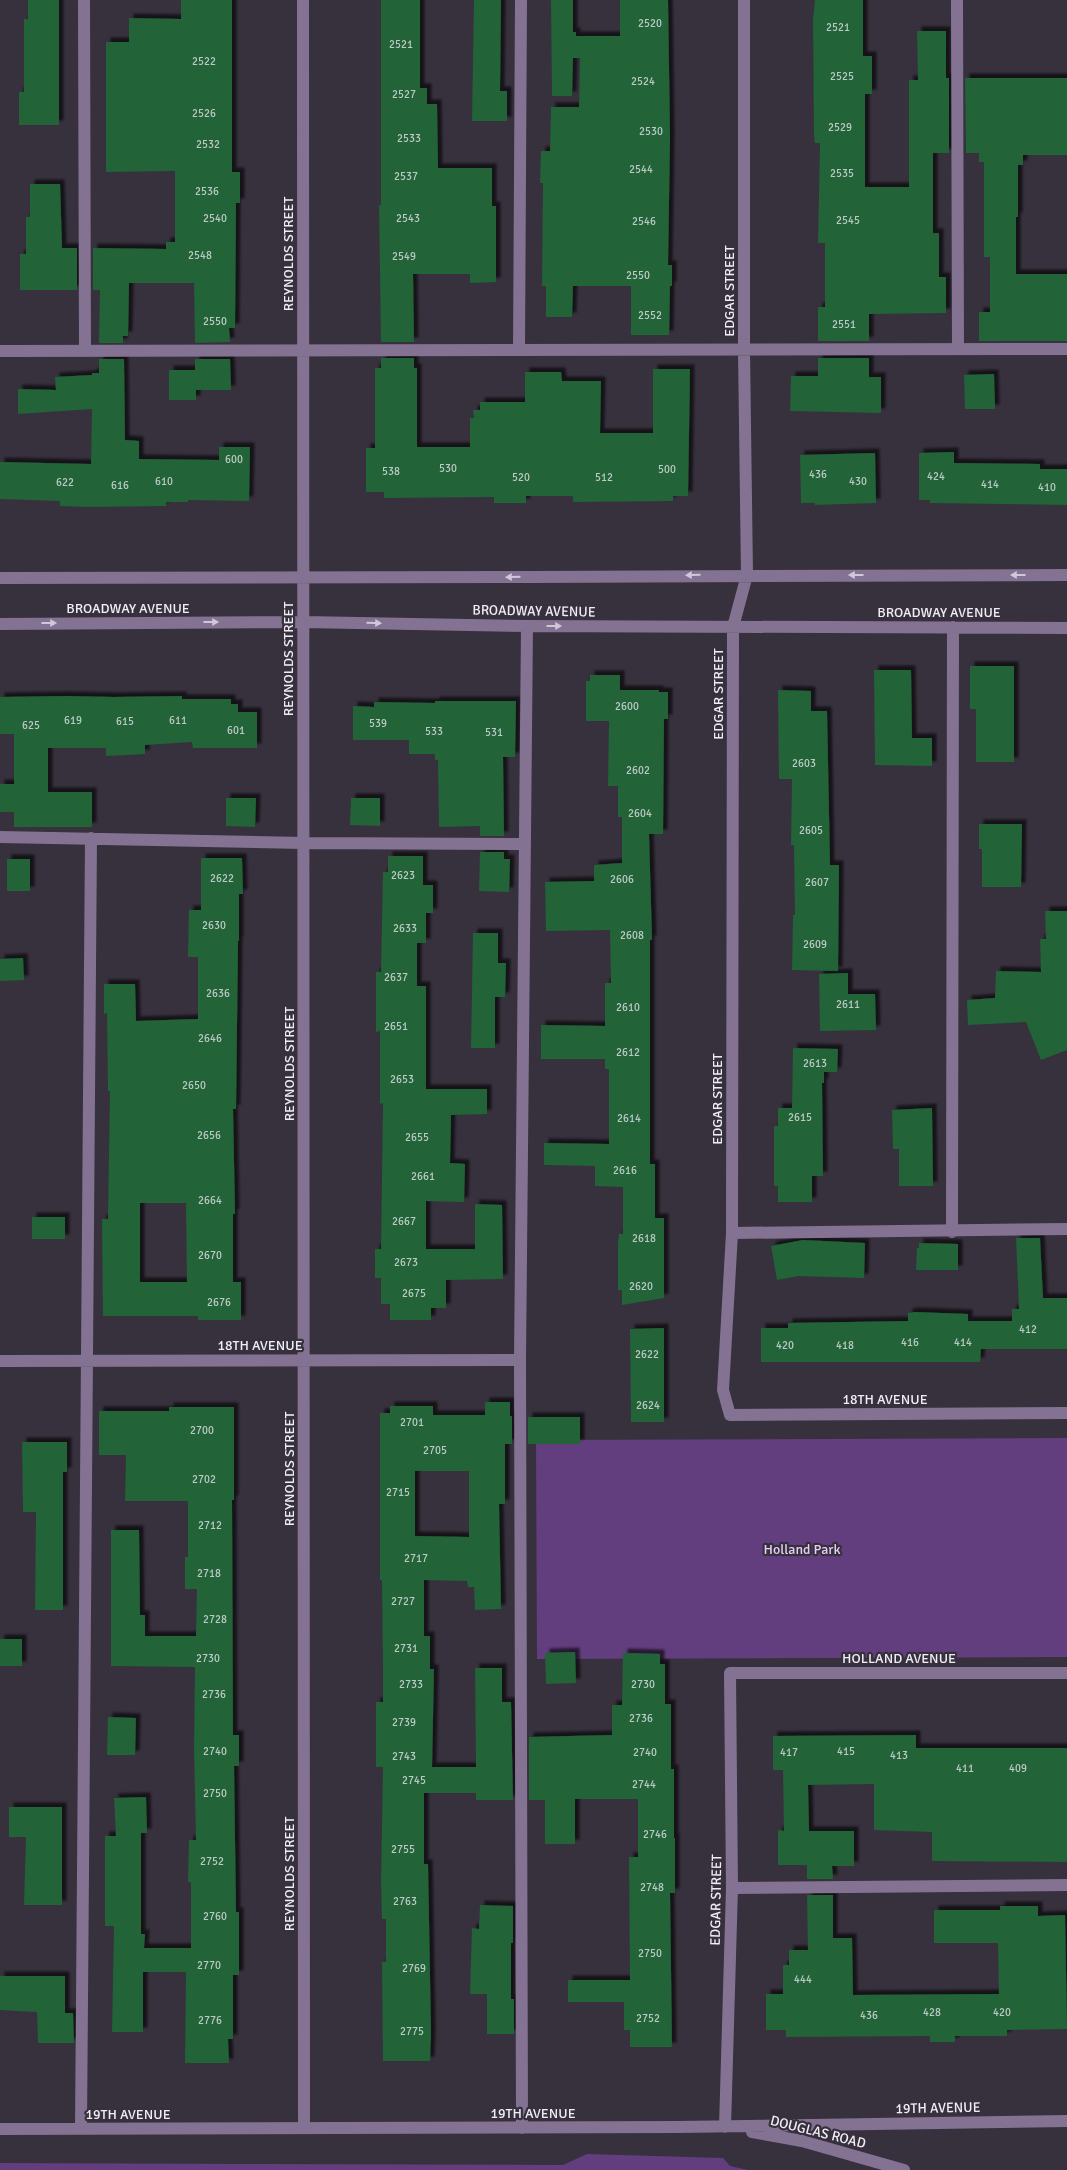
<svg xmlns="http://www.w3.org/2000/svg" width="1067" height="2170" font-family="Signika,sans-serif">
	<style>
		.green { fill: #633e7e }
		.building { fill: #206339; fill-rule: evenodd; filter: url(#shadow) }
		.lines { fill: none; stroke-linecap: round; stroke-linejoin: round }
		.minor { stroke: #847293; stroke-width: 12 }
		.oneway { fill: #d0c7d8 }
		.labels { text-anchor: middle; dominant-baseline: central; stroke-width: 4.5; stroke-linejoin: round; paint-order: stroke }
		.number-label { font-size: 11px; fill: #bccac6 }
		.street-label { font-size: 14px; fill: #f0ecf5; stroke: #37303d }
		.park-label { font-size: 14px; fill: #e5cff8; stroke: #37303d }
	</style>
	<defs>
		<filter id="shadow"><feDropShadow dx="4.5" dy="-4.5" stdDeviation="1" flood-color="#0009"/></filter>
	</defs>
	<rect width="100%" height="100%" fill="#37303d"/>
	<path class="green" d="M 1067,1438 L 1067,1657 L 537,1659 L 536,1440 Z
		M 587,2154 L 723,2158 L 730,2166 L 748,2170 L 0,2170 L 0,2163 L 563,2165 Z"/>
	<path class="building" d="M 28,0 L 59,0 L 59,125 L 19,125 L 19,92 L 24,92 L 24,19 L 28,19 Z
		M 181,0 L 232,0 L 232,172 L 240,172 L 240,203 L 236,203 L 235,328 L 229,328 L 230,342 L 195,343 L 194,283 L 129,283 L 128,336 L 123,336 L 123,343 L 99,343 L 100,290 L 93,290 L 93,248 L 166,249 L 166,242 L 175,242 L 175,171 L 106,172 L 106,42 L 129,42 L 129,18 L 181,19 Z
		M 381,0 L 420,0 L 420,88 L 427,88 L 427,104 L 437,104 L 438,168 L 492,168 L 492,206 L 496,206 L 496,282 L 470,283 L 470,274 L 413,274 L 414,342 L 381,342 L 379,205 L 381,205 Z
		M 474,0 L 501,0 L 500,91 L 507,91 L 507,121 L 472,121 Z
		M 551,0 L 573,0 L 573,32 L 576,32 L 576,36 L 620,36 L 620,0 L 668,0 L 670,137 L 668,265 L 672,265 L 672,286 L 670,286 L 669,335 L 631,335 L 631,286 L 573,286 L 572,317 L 546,317 L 546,286 L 542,286 L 543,183 L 540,183 L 541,151 L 550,151 L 551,107 L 579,107 L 580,58 L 573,58 L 572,96 L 552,96 Z
		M 815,0 L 863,0 L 863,56 L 872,56 L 872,94 L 865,94 L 865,187 L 909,187 L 909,80 L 918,80 L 917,31 L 946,31 L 946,78 L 949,78 L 949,153 L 933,153 L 933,233 L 939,233 L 939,277 L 946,277 L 946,313 L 869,314 L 869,341 L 818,341 L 818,307 L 825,307 L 825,243 L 818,243 L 820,143 L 815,143 L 814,135 L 813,20 Z
		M 965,78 L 1067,78 L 1067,155 L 1023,155 L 1023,165 L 1018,165 L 1018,217 L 1016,217 L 1016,274 L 1067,274 L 1067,341 L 979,341 L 979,312 L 990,312 L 990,257 L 984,257 L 984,162 L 979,162 L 979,153 L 966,153 Z
		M 30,184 L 60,184 L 62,248 L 77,248 L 77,290 L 20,290 L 20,254 L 26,254 L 26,217 L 30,217 Z
		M 381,358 L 414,358 L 414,368 L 417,368 L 417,447 L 470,447 L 470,418 L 474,418 L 473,410 L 480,410 L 480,402 L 525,402 L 525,372 L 561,372 L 562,381 L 601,381 L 600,433 L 653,433 L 653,369 L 690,369 L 688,496 L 673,496 L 673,501 L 573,502 L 573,496 L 526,496 L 526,503 L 494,503 L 494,497 L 384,498 L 384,492 L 366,492 L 366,448 L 375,448 L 375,368 L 381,368 Z
		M 818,358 L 869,358 L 869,377 L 881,377 L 881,413 L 790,411 L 791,376 L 818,376 Z
		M 99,359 L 124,359 L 125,440 L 139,441 L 139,459 L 219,460 L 219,447 L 250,447 L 249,501 L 188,500 L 188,502 L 166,502 L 166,506 L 87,507 L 60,506 L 60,501 L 0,499 L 0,462 L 91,464 L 92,409 L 18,414 L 18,389 L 56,390 L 55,377 L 92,375 L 92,373 L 99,373 Z
		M 195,359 L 230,359 L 231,390 L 196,390 L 196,400 L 169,400 L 169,370 L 195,370 Z
		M 994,374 L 995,409 L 965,409 L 964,375 Z
		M 954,452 L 954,463 L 1040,464 L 1040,469 L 1067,469 L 1067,505 L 930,503 L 930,500 L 919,500 L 919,453 Z
		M 875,453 L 876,503 L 815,505 L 815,503 L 801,503 L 800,455 Z
		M 970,666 L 1014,666 L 1014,762 L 976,762 L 976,709 L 970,709 Z
		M 874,670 L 911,670 L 912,738 L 932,738 L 932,766 L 875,765 Z
		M 590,675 L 620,675 L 620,690 L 659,690 L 659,692 L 668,692 L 668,719 L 664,719 L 663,834 L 649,834 L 652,940 L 650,940 L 650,1164 L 655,1164 L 655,1218 L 664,1218 L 664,1298 L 622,1305 L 622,1290 L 618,1290 L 618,1243 L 619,1234 L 623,1234 L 623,1187 L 595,1186 L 595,1166 L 544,1165 L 544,1143 L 609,1144 L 609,1069 L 605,1069 L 605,1059 L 541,1059 L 541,1025 L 605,1026 L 605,983 L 611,983 L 610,930 L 546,931 L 545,882 L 594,881 L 594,865 L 622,863 L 622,817 L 618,817 L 618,786 L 608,786 L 609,721 L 586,721 L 586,681 L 590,681 Z
		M 778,690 L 811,691 L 811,711 L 827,711 L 830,865 L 839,865 L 838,971 L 792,970 L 793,915 L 795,915 L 794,845 L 791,845 L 792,779 L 779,779 Z
		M 66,696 L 114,697 L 182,696 L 182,699 L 231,699 L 231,704 L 238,704 L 238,712 L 257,712 L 257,748 L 193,748 L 192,742 L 145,745 L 145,754 L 106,756 L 106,748 L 48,748 L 48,792 L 92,792 L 92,827 L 14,827 L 14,812 L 0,812 L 0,784 L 14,784 L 14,734 L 0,734 L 0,697 Z
		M 435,701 L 516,701 L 515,757 L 503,757 L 504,836 L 480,836 L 480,826 L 439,827 L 438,760 L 435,760 L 435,754 L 409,754 L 409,740 L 353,740 L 353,706 L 374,707 L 374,702 L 435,703 Z
		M 226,798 L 256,798 L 255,827 L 226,826 Z
		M 351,798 L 380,798 L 380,826 L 350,825 Z
		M 979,824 L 1022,824 L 1021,887 L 982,887 L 982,849 L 979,849 Z
		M 480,852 L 504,852 L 504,859 L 510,859 L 509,892 L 479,891 Z
		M 388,856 L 423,856 L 423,885 L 433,885 L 433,913 L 426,913 L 426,943 L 417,943 L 417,986 L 426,986 L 426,1089 L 487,1089 L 487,1114 L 451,1115 L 450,1163 L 465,1164 L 464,1202 L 426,1201 L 426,1249 L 475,1249 L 475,1204 L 502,1205 L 503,1279 L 446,1280 L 446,1308 L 431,1308 L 431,1320 L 390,1320 L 390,1304 L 381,1304 L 381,1278 L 375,1278 L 375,1249 L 381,1249 L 383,1103 L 380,1104 L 380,1031 L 376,1032 L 376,972 L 381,972 L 383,872 L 388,872 Z
		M 201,858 L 242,858 L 243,894 L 239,894 L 239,941 L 238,941 L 236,1109 L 233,1109 L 235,1214 L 233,1214 L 233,1282 L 241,1282 L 241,1320 L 198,1320 L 198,1316 L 103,1316 L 102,1219 L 108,1219 L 110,1091 L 108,1091 L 107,1013 L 104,1014 L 104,984 L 135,984 L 136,1021 L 198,1019 L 198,957 L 188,957 L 189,910 L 201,910 ZM 140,1203 L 186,1203 L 187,1282 L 140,1282 Z
		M 7,859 L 30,859 L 30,891 L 7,891 Z
		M 1045,911 L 1067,911 L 1067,1050 L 1041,1060 L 1026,1022 L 968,1025 L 967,1000 L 995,998 L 996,971 L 1041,972 L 1040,939 L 1046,939 Z
		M 473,933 L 498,933 L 498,963 L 506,963 L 505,997 L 495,997 L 495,1048 L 471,1048 Z
		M 23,958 L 24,980 L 0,981 L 0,959 Z
		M 848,973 L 848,994 L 875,994 L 876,1030 L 820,1031 L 819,974 Z
		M 793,1048 L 838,1049 L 837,1072 L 824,1072 L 824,1083 L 822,1083 L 823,1176 L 812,1176 L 812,1202 L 778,1202 L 778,1186 L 774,1186 L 774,1126 L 778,1126 L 778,1108 L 792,1108 Z
		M 932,1108 L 933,1186 L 899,1186 L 899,1149 L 893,1149 L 892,1110 Z
		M 32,1217 L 65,1217 L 65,1239 L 32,1239 Z
		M 1016,1238 L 1040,1238 L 1043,1298 L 1067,1298 L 1067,1349 L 981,1349 L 980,1362 L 761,1362 L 761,1328 L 788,1328 L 788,1323 L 908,1321 L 908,1313 L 915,1312 L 968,1314 L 968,1321 L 1012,1321 L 1012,1309 L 1019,1309 Z
		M 803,1240 L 865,1243 L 864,1278 L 798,1276 L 777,1280 L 771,1246 Z
		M 919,1243 L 958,1244 L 958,1270 L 916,1270 L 917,1248 L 919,1248 Z
		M 664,1328 L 664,1422 L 631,1422 L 630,1329 Z
		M 485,1402 L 510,1402 L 510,1416 L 512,1416 L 512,1444 L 505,1444 L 505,1504 L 499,1504 L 501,1609 L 475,1610 L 474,1587 L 468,1587 L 467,1581 L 424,1580 L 424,1636 L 430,1636 L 430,1669 L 434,1669 L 432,1767 L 476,1767 L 475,1668 L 502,1668 L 502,1702 L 511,1702 L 513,1800 L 476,1800 L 476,1793 L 424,1793 L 424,1864 L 428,1864 L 431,2033 L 430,2061 L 383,2061 L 382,1962 L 386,1962 L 386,1919 L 382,1919 L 381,1883 L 383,1767 L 376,1767 L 376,1702 L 383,1702 L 383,1668 L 382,1580 L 380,1580 L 380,1413 L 390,1413 L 390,1406 L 433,1406 L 433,1415 L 485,1415 ZM 415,1471 L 469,1471 L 469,1537 L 415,1536 Z
		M 169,1407 L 234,1407 L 234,1500 L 232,1500 L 233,1735 L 239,1735 L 239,1766 L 234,1766 L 236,1912 L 239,1912 L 239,1975 L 233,1975 L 233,2039 L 228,2039 L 229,2063 L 185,2063 L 186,1972 L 143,1972 L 143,2032 L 112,2032 L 114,1926 L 105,1926 L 105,1836 L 116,1836 L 114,1798 L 146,1797 L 147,1833 L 141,1833 L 141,1934 L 145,1934 L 144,1948 L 191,1948 L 191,1882 L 188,1882 L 189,1840 L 196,1840 L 194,1750 L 195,1667 L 111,1666 L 111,1530 L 139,1530 L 140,1615 L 145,1615 L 145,1636 L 196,1636 L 197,1589 L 185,1589 L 185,1557 L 188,1557 L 188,1501 L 125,1501 L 126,1455 L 99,1455 L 99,1411 L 169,1411 Z
		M 528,1417 L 580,1417 L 580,1444 L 528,1444 Z
		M 22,1442 L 67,1442 L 67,1472 L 63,1472 L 63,1610 L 35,1610 L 36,1512 L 23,1512 Z
		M 0,1639 L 22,1639 L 22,1666 L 0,1666 Z
		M 575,1652 L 576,1683 L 546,1684 L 545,1653 Z
		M 623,1653 L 660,1654 L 660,1664 L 665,1664 L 665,1704 L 671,1704 L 671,1769 L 674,1769 L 674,1838 L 675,1838 L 675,1893 L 670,1893 L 672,2047 L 630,2047 L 630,2030 L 624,2030 L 624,2002 L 568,2002 L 568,1980 L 630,1980 L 629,1857 L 638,1857 L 638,1799 L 575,1799 L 575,1844 L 545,1844 L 545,1800 L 529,1800 L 529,1737 L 612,1735 L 612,1705 L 622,1705 Z
		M 108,1717 L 136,1718 L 135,1755 L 107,1755 Z
		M 916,1735 L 916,1748 L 1067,1748 L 1067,1862 L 932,1861 L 932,1832 L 874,1830 L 874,1784 L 808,1785 L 809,1831 L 854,1831 L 854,1866 L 832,1866 L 833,1879 L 807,1879 L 807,1865 L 778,1865 L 778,1830 L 784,1831 L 783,1770 L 773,1770 L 773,1736 Z
		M 9,1807 L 62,1807 L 62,1905 L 24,1905 L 26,1837 L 9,1837 Z
		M 807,1895 L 833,1895 L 833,1938 L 852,1938 L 853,1995 L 999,1994 L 998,1943 L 934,1943 L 934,1910 L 1000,1910 L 1000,1906 L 1038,1906 L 1038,1916 L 1065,1915 L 1067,2029 L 1007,2030 L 1007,2036 L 955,2036 L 955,2042 L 930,2042 L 930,2036 L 786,2037 L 786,2030 L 766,2030 L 766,1994 L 783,1994 L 783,1965 L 789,1965 L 789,1950 L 808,1950 Z
		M 480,1905 L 513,1906 L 513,1943 L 511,1943 L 511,1999 L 514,1999 L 514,2034 L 487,2034 L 487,1994 L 470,1994 L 472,1928 L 479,1929 Z
		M 0,1976 L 65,1976 L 65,2013 L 73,2013 L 74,2043 L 38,2043 L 37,2012 L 0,2010 Z"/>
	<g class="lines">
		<path class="minor" d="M 84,0 L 85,351
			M 303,0 L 304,2128
			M 744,0 L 744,350 L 747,575 L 733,627 L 732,1233 L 723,1390 L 730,1415 L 1067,1413
			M 957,0 L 958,349
			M 519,350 L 521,0
			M 0,351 L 1067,349
			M 0,578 C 356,579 711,575 1067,575
			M 0,624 L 303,622 L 527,626 L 1067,628
			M 0,837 L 303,843 L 524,844
			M 952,1232 L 953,627
			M 732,1233 L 1067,1229
			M 0,1361 L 520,1360
			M 732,1888 L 1067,1885
			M 725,2127 L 732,1888 L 730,1673 L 1067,1673
			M 522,2128 L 520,1360 L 527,626
			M 0,2129 L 679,2127 L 1067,2121
			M 81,2129 L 91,838
			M 752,2132 L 802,2141 L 904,2170"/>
	</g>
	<defs><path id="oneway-solid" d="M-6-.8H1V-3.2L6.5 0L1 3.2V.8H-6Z" transform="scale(1.25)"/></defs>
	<g class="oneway">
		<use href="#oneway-solid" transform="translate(693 575) rotate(179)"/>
		<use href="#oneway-solid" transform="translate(856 575) rotate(-180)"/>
		<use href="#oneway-solid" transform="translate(1018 575) rotate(-180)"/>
		<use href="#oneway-solid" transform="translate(513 577) rotate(179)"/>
		<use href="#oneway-solid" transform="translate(211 622)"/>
		<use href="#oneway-solid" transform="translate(49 623)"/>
		<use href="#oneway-solid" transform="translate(374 623) rotate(1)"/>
		<use href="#oneway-solid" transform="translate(554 626)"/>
	</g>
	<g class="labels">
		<g class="number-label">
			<text x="650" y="23">2520</text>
			<text x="838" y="27">2521</text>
			<text x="401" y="44">2521</text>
			<text x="204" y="61">2522</text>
			<text x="842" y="76">2525</text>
			<text x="643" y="81">2524</text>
			<text x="404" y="94">2527</text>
			<text x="204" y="113">2526</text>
			<text x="840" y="127">2529</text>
			<text x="651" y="131">2530</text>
			<text x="409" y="138">2533</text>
			<text x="208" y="144">2532</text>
			<text x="641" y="169">2544</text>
			<text x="842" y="173">2535</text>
			<text x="406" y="176">2537</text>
			<text x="207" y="191">2536</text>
			<text x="215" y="218">2540</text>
			<text x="408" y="218">2543</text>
			<text x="848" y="220">2545</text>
			<text x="644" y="221">2546</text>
			<text x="200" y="255">2548</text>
			<text x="404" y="256">2549</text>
			<text x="638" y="275">2550</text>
			<text x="650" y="315">2552</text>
			<text x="215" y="321">2550</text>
			<text x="844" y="324">2551</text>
			<text x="234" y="459">600</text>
			<text x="448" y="468">530</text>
			<text x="667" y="469">500</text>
			<text x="391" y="471">538</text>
			<text x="818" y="474">436</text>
			<text x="936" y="476">424</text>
			<text x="521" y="477">520</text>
			<text x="604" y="477">512</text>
			<text x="164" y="481">610</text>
			<text x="858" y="481">430</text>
			<text x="65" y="482">622</text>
			<text x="990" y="484">414</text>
			<text x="120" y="485">616</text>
			<text x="1047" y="487">410</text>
			<text x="627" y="706">2600</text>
			<text x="73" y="720">619</text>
			<text x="178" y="720">611</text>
			<text x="125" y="721">615</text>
			<text x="378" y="723">539</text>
			<text x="31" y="725">625</text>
			<text x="236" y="730">601</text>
			<text x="434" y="731">533</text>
			<text x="494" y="732">531</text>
			<text x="804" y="763">2603</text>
			<text x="638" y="770">2602</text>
			<text x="640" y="813">2604</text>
			<text x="811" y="830">2605</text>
			<text x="403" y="875">2623</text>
			<text x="222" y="878">2622</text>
			<text x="622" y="879">2606</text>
			<text x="817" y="882">2607</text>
			<text x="214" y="925">2630</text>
			<text x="405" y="928">2633</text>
			<text x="632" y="935">2608</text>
			<text x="815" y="944">2609</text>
			<text x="396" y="977">2637</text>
			<text x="218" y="993">2636</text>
			<text x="848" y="1004">2611</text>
			<text x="628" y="1007">2610</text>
			<text x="396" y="1026">2651</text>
			<text x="210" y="1038">2646</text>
			<text x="628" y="1052">2612</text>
			<text x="815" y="1063">2613</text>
			<text x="402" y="1079">2653</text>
			<text x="194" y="1085">2650</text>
			<text x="800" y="1117">2615</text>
			<text x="629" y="1118">2614</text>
			<text x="209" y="1135">2656</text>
			<text x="417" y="1137">2655</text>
			<text x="625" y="1170">2616</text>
			<text x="423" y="1176">2661</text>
			<text x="210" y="1200">2664</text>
			<text x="404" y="1221">2667</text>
			<text x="644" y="1238">2618</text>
			<text x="210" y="1255">2670</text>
			<text x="406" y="1262">2673</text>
			<text x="641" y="1286">2620</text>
			<text x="414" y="1293">2675</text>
			<text x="219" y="1302">2676</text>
			<text x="1028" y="1329">412</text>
			<text x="910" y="1342">416</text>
			<text x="963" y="1342">414</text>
			<text x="785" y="1345">420</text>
			<text x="845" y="1345">418</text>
			<text x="647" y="1354">2622</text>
			<text x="648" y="1405">2624</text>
			<text x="412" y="1422">2701</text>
			<text x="202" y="1430">2700</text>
			<text x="435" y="1450">2705</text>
			<text x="204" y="1479">2702</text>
			<text x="398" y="1492">2715</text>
			<text x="210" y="1525">2712</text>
			<text x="416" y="1558">2717</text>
			<text x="209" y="1573">2718</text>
			<text x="403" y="1601">2727</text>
			<text x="215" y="1619">2728</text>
			<text x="406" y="1648">2731</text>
			<text x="208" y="1658">2730</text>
			<text x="411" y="1684">2733</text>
			<text x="643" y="1684">2730</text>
			<text x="214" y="1694">2736</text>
			<text x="641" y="1718">2736</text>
			<text x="404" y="1722">2739</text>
			<text x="215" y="1751">2740</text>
			<text x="846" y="1751">415</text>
			<text x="645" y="1752">2740</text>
			<text x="789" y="1752">417</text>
			<text x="899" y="1755">413</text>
			<text x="404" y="1756">2743</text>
			<text x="965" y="1768">411</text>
			<text x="1018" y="1768">409</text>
			<text x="414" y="1780">2745</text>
			<text x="644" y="1784">2744</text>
			<text x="215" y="1793">2750</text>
			<text x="655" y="1834">2746</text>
			<text x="403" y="1849">2755</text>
			<text x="212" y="1861">2752</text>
			<text x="652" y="1887">2748</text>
			<text x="405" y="1901">2763</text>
			<text x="215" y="1916">2760</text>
			<text x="650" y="1953">2750</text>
			<text x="209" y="1965">2770</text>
			<text x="414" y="1968">2769</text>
			<text x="803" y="1979">444</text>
			<text x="932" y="2012">428</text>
			<text x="1002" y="2012">420</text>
			<text x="869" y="2015">436</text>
			<text x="648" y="2018">2752</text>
			<text x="210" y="2020">2776</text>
			<text x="412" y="2031">2775</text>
		</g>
		<g class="street-label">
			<text transform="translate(288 254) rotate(-90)">REYNOLDS STREET</text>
			<text transform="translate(729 291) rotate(-90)">EDGAR STREET</text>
			<text x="128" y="608">BROADWAY AVENUE</text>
			<text transform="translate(534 611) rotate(1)">BROADWAY AVENUE</text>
			<text x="939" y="612">BROADWAY AVENUE</text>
			<text transform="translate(288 659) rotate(-90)">REYNOLDS STREET</text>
			<text transform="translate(718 694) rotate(-90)">EDGAR STREET</text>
			<text transform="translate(289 1064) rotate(-90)">REYNOLDS STREET</text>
			<text transform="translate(717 1099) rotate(-90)">EDGAR STREET</text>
			<text x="260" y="1345">18TH AVENUE</text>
			<text x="885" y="1399">18TH AVENUE</text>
			<text transform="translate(289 1469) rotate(-90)">REYNOLDS STREET</text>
			<text x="899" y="1658">HOLLAND AVENUE</text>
			<text transform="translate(289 1874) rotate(-90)">REYNOLDS STREET</text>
			<text transform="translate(716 1900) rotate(-89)">EDGAR STREET</text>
			<text transform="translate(938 2108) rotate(-1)">19TH AVENUE</text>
			<text x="533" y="2113">19TH AVENUE</text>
			<text x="128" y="2114">19TH AVENUE</text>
			<text transform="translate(818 2132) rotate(14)">DOUGLAS ROAD</text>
		</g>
		<g class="park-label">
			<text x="802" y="1549">Holland Park</text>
		</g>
	</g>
</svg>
